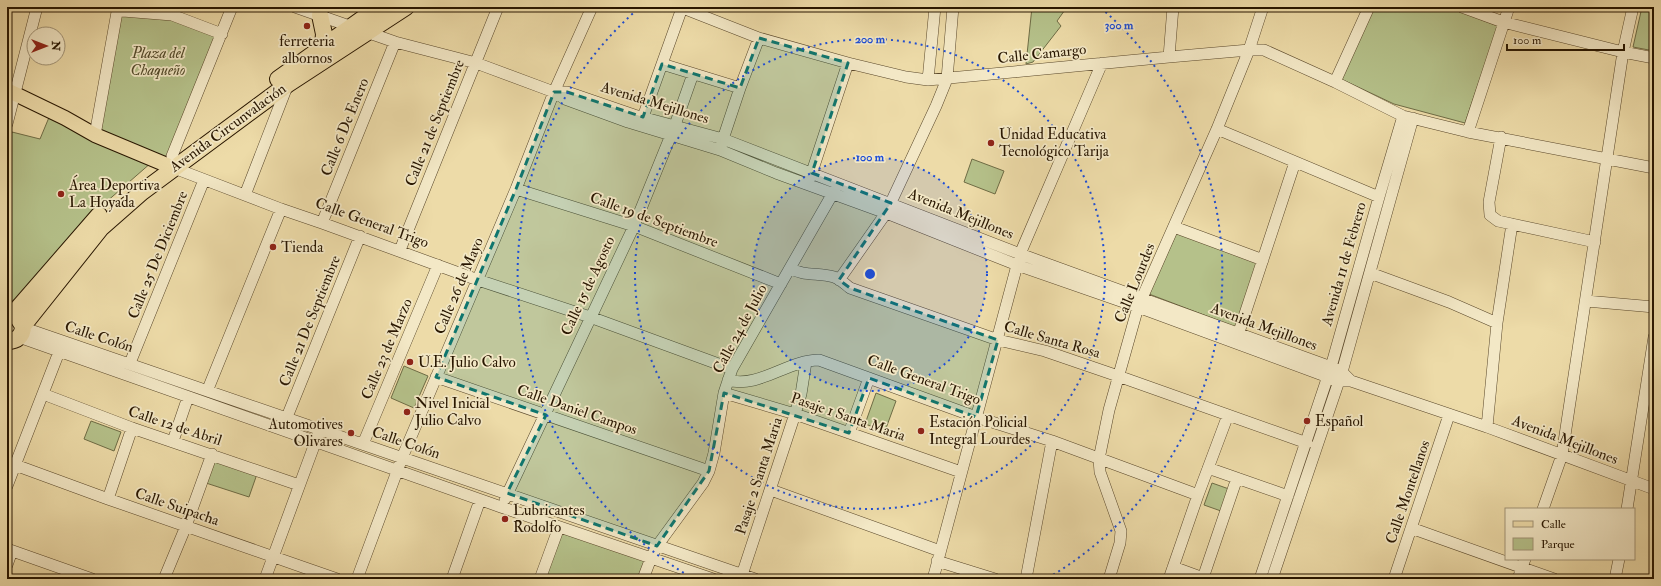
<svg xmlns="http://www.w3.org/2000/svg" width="1661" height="586" font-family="'IM FELL Double Pica',serif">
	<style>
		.green { fill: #b5c18a; stroke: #6e6c45 }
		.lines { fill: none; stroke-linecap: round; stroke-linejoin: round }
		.minor-casing { stroke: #59472a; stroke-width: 12 }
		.major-casing { stroke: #281600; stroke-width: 16 }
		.highway-casing { stroke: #281600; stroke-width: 18 }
		.minor { stroke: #f3e8c6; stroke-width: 11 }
		.major { stroke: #eddba8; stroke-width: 14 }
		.highway { stroke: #eddba8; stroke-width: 16 }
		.marked { fill: #0f766e; fill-opacity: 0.2; stroke: #0f766e; stroke-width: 3; stroke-dasharray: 8 5; stroke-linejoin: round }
		.ring { fill: none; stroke: #1d4ed8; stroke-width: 2; stroke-dasharray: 2 4 }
		.poi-dot { fill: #8f2418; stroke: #f3e8c6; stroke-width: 1.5 }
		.labels { text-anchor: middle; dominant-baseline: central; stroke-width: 3.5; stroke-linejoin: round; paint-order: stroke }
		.poi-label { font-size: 15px; fill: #281600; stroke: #f3e8c6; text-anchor: start }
		.park-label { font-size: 15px; font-style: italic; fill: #524929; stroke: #f3e8c6 }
		.street-label { font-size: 15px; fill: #281600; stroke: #f3e8c6 }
		.centre { fill: #1d4ed8; stroke: #f3e8c6; stroke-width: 2 }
		.ring-label { font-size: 12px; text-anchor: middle; font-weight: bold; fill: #1d4ed8; stroke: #f3e8c6; stroke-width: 3.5; stroke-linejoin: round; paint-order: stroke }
	</style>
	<rect width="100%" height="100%" fill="#eddba8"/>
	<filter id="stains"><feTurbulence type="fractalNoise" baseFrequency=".005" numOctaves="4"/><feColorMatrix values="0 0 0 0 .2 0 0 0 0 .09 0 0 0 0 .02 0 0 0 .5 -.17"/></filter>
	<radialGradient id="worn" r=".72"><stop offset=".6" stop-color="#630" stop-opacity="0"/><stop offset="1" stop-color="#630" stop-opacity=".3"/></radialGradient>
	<path class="green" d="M 1032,7 L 1067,7 L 1057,21 L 1061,26 L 1033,62 L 1026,64 Z
		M 1374,7 L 1448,7 L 1498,26 L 1465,123 L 1394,104 L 1341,79 Z
		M 1642,7 L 1654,7 L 1654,51 L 1633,47 Z
		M 120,16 L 169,17 L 214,35 L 215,41 L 168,154 L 163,158 L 105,134 L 101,129 Z
		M 50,115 L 152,162 L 97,210 L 20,296 L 7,304 L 7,151 L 12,132 L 40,139 Z
		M 972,159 L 1004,171 L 995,194 L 964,182 Z
		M 1177,232 L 1258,262 L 1238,328 L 1149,294 Z
		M 404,366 L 428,376 L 414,408 L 391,398 Z
		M 876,393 L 896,401 L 885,431 L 865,424 Z
		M 91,421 L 121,432 L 114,451 L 84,439 Z
		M 213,459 L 257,474 L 249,497 L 206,483 Z
		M 1212,483 L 1229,489 L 1221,511 L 1204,505 Z
		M 562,533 L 645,560 L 638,579 L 545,579 Z"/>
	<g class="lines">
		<defs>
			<path id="minor" d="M 295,7 L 395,42 L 476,63 L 554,92 L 565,99 L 628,122 L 720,150 L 776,173 L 886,213 L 1017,265 L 1138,307 L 1339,381 L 1351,381 L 1342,372 L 1331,367 L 1020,254 L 723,139 L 634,115 L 567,92 L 554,92
				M 680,7 L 759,38 L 848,63 L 906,77 L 928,80 L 1169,57 L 1249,50 L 1264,50 L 1335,82 L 1403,116 L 1468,132 L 1654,168
				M 1462,7 L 1503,22 L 1623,52 L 1654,58
				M 1169,57 L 1173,7
				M 662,64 L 740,88
				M 928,80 L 935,7
				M 1335,82 L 1369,7
				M 643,117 L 682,8
				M 7,124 L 37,7
				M 1217,129 L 1379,197
				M 1468,132 L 1509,7
				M 95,135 L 117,12 L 123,11 L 172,15 L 222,34
				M 1501,137 L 1489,202 L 1490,215 L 1498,221 L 1595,242
				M 721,145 L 740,88 L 759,38
				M 172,156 L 232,7
				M 174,168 L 281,209 L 322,223 L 478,280 L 590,317 L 732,369
				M 810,178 L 848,63
				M 516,189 L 634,226 L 781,284
				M 245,195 L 288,84
				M 322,223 L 395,42
				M 1174,227 L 1263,260
				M 400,250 L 498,7
				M 790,268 C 804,277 819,272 834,277 C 840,279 845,284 850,288 L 998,340 L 1045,351 L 1118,376 L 1307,443
				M 1370,273 L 1449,302 L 1497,323
				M 839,280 L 886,213 L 936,106 L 947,79 L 953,7
				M 1586,301 L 1654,307
				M 23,330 L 33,331 C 274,412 514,498 755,579
				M 19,337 L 501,507 L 713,579
				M 1237,338 L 1295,162
				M 130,363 L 204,180
				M 436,377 L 709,471
				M 728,380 C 758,389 788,360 819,360 L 976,417 L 1052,441 L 1198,495
				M 1351,381 L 1487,427 L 1654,489
				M 208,389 L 281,209
				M 724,393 L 795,414 L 961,472
				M 43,394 L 132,428 L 299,485
				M 287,417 L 360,236
				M 1487,427 L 1497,323 L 1512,224
				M 849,433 L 869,378
				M 173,441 L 188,397
				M 363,444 L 438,265
				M 7,462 L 108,499 L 337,579
				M 1208,468 L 1288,496
				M 7,486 L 59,352
				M 771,490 L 940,551
				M 108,499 L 132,428
				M 505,499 L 634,226 L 675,125 L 693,74
				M 1543,509 L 1562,455 L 1623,52 L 1633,7
				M 1627,509 L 1654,337
				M 1411,528 L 1554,579
				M 7,549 L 92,579
				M 937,561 L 995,579
				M 7,565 L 12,551
				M 1173,567 L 1203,578 L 1237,478
				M 742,575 L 795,414 L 801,394 L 806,362
				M 164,579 L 186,526 L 212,454
				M 265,579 L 318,435
				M 357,579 L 402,458 L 516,189 L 554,92 L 592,7
				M 452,579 L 480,500
				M 540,579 L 559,527
				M 643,579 L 651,558 L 657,546 L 703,483 L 709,471 L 714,453 L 724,393 L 732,369 L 833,193 L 835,187
				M 933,579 L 1020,254 L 1102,63
				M 1026,579 L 1052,441
				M 1109,579 L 1120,543 L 1121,531 L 1100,472 L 1099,459 L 1109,410 L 1138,307 L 1217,129 L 1249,50 L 1263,7
				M 1169,579 L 1198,495 L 1228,415
				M 1260,579 L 1331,367 L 1379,197 L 1403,116
				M 1272,579 L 1342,372 L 1413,118
				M 1394,579 L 1449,415
				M 1518,579 L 1525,559
				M 1615,579 L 1619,559"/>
			<path id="major" d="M 7,90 L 65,118 L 95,135 L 174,168"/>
			<path id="highway" d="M 320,15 L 324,34 L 323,46
				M 278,79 L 379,7
				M 12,315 L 99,215
				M 23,326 L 101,228 L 142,192 L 288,84 L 406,7
				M 7,341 C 17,341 23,336 23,326 L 18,318"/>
		</defs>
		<use href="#minor" class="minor-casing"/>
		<use href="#major" class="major-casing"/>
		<use href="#highway" class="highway-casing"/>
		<use href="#minor" class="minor"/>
		<use href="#major" class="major"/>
		<use href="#highway" class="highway"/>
	</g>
	<path class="marked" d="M 759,38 L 848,63 L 812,173 L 891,203 L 839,280 L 850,288 L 998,340 L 976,417 L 869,378 L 849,433 L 724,393 L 709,471 L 657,546 L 507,493 L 546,415 L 436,377 L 516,189 L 554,92 L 567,92 L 643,117 L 662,64 L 740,88 Z"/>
	<circle cx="870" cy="274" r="117" fill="#1d4ed8" fill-opacity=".12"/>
	<g class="ring">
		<circle cx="870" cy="274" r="117"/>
		<circle cx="870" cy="274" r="235"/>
		<path d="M694 579A352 352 0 0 1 639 8M1101 8A352 352 0 0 1 1046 579"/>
	</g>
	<g class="poi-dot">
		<circle cx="307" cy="26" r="4"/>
		<circle cx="991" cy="143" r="4"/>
		<circle cx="61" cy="194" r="4"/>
		<circle cx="273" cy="247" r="4"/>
		<circle cx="410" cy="362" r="4"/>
		<circle cx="407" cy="412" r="4"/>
		<circle cx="1307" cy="421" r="4"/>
		<circle cx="921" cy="431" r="4"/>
		<circle cx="351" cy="433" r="4"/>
		<circle cx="505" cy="519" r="4"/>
	</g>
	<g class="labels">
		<g class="poi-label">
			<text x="307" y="41" text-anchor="middle">ferreteria<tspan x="307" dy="17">albornos</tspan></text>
			<text x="999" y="134">Unidad Educativa<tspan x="999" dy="17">Tecnológico Tarija</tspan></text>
			<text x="69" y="185">Área Deportiva<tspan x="69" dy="17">La Hoyada</tspan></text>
			<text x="281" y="247">Tienda</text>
			<text x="418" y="362">U.E. Julio Calvo</text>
			<text x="415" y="403">Nivel Inicial<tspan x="415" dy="17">Julio Calvo</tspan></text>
			<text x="1315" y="421">Español</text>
			<text x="929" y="422">Estación Policial<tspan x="929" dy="17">Integral Lourdes</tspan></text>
			<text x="343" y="424" text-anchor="end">Automotives<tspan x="343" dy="17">Olivares</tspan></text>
			<text x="513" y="510">Lubricantes<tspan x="513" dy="17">Rodolfo</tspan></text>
		</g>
		<g class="park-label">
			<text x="158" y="53">Plaza del<tspan x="158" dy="17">Chaqueño</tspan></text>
		</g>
		<g class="street-label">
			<text transform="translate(1042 54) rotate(-6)">Calle Camargo</text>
			<text transform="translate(655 103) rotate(17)">Avenida Mejillones</text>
			<text transform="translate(435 123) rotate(-68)">Calle 21 de Septiembre</text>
			<text transform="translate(345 127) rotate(-68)">Calle 6 De Enero</text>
			<text transform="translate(228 128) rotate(-36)">Avenida Circunvalación</text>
			<text transform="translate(961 214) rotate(22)">Avenida Mejillones</text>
			<text transform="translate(654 220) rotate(20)">Calle 19 de Septiembre</text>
			<text transform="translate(372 223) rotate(20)">Calle General Trigo</text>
			<text transform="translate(158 255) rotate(-68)">Calle 25 De Diciembre</text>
			<text transform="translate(1344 264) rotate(-74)">Avenida 11 de Febrero</text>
			<text transform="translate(1135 283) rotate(-68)">Calle Lourdes</text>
			<text transform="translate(459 286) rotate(-67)">Calle 26 de Mayo</text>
			<text transform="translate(588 286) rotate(-65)">Calle 15 de Agosto</text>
			<text transform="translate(310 321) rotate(-68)">Calle 21 De Septiembre</text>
			<text transform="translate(1264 327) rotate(20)">Avenida Mejillones</text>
			<text transform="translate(740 329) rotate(-62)">Calle 24 de Julio</text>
			<text transform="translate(99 337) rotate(18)">Calle Colón</text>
			<text transform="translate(1052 340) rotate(16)">Calle Santa Rosa</text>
			<text transform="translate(387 349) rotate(-67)">Calle 23 de Marzo</text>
			<text transform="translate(924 380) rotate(20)">Calle General Trigo</text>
			<text transform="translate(577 410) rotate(19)">Calle Daniel Campos</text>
			<text transform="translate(848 417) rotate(19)">Pasaje 1 Santa Maria</text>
			<text transform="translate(175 426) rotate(18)">Calle 12 de Abril</text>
			<text transform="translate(1565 440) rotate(21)">Avenida Mejillones</text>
			<text transform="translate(406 443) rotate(19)">Calle Colón</text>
			<text transform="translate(759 476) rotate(-72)">Pasaje 2 Santa Maria</text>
			<text transform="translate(1408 492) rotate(-71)">Calle Montellanos</text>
			<text transform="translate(177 507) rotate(19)">Calle Suipacha</text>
		</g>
	</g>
	<circle cx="870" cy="274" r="6" class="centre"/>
	<g class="ring-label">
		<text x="1119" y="29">300 m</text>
		<text x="870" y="43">200 m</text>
		<text x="870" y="161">100 m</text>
	</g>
	<rect width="1661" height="586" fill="none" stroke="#eddba8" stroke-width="24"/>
	<rect x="8" y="8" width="1645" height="570" fill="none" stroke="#281600" stroke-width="2"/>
	<rect x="12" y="12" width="1637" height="562" fill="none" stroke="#281600"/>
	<rect x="1505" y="508" width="130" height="52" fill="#f3e8c6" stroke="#a29477"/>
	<rect x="1513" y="521" width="20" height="6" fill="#eddba8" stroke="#a29477"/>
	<text x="1541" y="528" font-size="12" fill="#281600">Calle</text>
	<rect x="1513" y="538" width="20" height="12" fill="#b5c18a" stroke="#a29477"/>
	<text x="1541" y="548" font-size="12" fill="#281600">Parque</text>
	<g transform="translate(46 46) rotate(90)"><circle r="19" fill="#f3e8c6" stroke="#a29477"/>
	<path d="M0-3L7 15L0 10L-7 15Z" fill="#8f2418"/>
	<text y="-6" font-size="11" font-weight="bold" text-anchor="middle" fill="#281600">N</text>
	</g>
	<path d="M1507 44v6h117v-6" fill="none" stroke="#281600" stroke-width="2"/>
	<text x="1513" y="44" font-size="12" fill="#281600" stroke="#f3e8c6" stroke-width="3" paint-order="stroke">100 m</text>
	<rect width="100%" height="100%" filter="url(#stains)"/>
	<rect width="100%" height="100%" fill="url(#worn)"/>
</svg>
